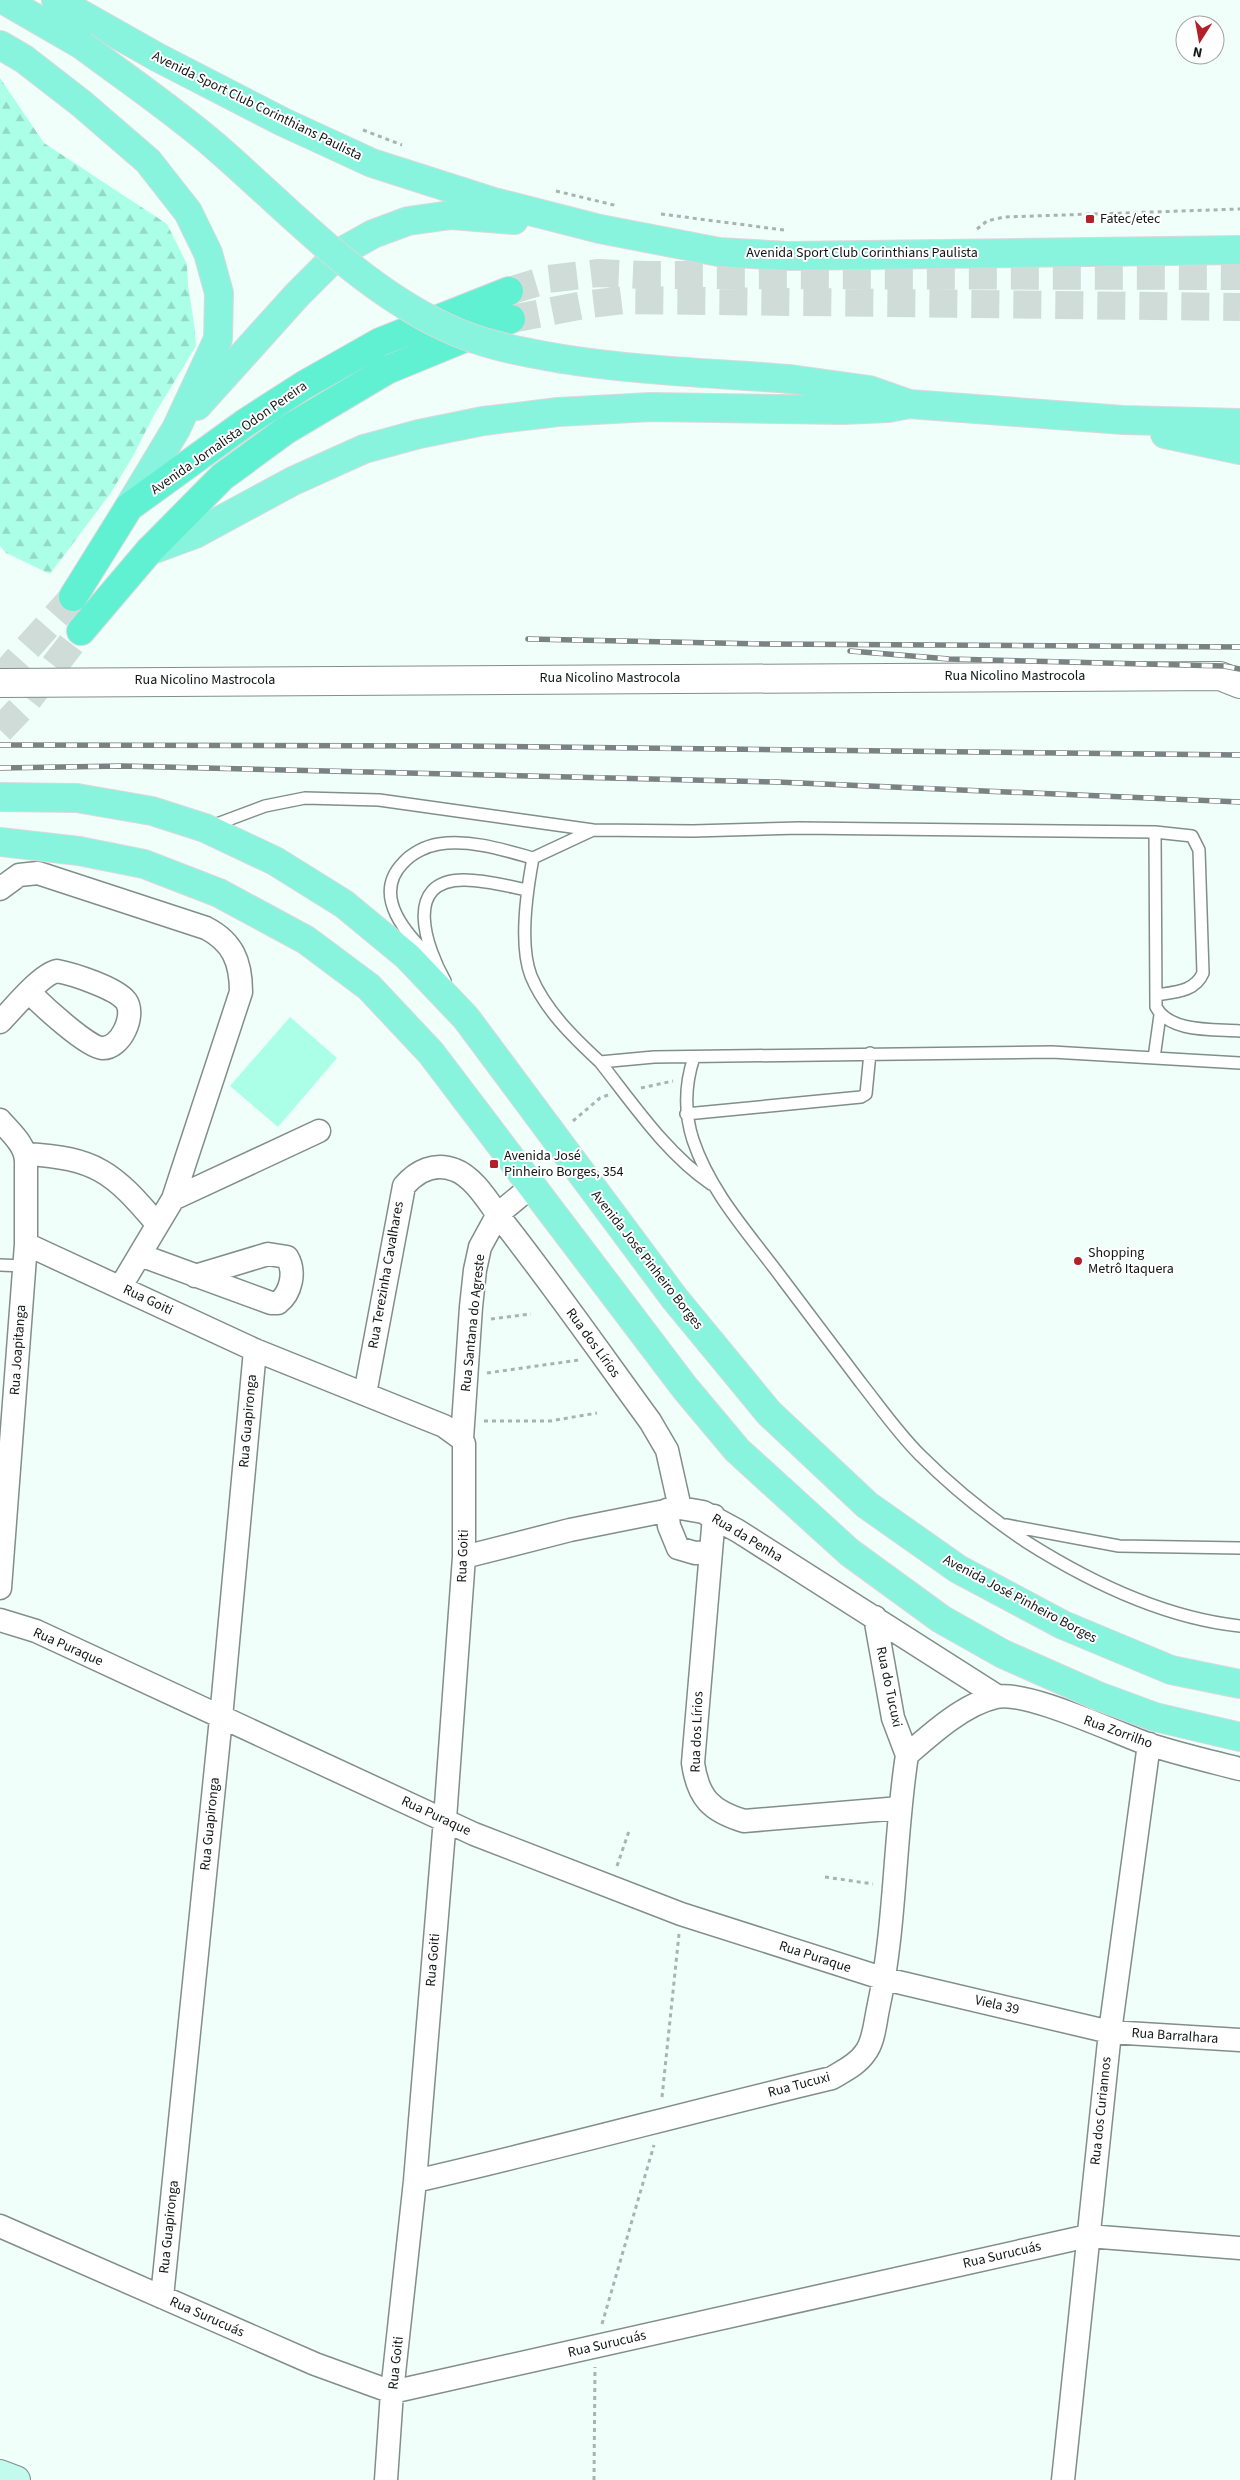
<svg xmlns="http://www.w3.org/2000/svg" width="1240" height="2480" font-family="'Source Sans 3',sans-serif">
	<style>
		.forest { fill: url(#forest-firs) }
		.pitch { fill: #acffe7 }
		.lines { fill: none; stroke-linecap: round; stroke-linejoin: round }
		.trunk-tunnel { stroke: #cfdcd8; stroke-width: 28; stroke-dasharray: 28 14; stroke-linecap: butt }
		.service-casing { stroke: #818e8a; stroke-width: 14 }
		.minor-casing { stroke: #818e8a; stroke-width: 25 }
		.tertiary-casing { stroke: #818e8a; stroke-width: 30 }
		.secondary-casing { stroke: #818e8a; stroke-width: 30 }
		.primary-casing { stroke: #d9dada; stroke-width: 30 }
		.trunk-casing { stroke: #d9dada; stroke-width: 30 }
		.path { stroke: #a9b4b1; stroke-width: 3; stroke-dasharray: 4 4; stroke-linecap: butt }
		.service { stroke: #fff; stroke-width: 11 }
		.minor { stroke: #fff; stroke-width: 22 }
		.tertiary { stroke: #fff; stroke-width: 28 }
		.secondary { stroke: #c3faee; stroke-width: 28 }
		.primary { stroke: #88f4dd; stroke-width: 28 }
		.trunk { stroke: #60f0d2; stroke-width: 28 }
		.rail-casing { stroke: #7a8381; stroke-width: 5.5 }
		.rail { stroke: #fff; stroke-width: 4; stroke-dasharray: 11; stroke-linecap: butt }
		.primary-bridge-casing { stroke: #d9dada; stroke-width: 30; stroke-linecap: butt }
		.primary-bridge { stroke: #88f4dd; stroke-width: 28 }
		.poi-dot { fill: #b2212a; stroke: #fff; stroke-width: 2 }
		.labels { text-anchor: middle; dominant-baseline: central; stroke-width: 4; stroke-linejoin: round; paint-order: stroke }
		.street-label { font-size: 14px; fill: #111615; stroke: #fff }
		.poi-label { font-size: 14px; fill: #111615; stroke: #fff; text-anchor: start }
	</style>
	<defs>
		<pattern id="forest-firs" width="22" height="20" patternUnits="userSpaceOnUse" patternTransform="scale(1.25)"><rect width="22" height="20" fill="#acffe7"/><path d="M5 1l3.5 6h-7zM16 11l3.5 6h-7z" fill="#93dac5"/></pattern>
	</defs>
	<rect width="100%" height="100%" fill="#f0fffa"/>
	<path class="forest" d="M 0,78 L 44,143 L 167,224 L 187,264 L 188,285 L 195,330 L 196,346 L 154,415 L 133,456 L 110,494 L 50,574 L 6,553 L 0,546 Z"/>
	<path class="pitch" d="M 290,1017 L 337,1058 L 278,1127 L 230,1086 Z"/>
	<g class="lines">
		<path class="trunk-tunnel" d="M 509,291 L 549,279 L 599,273 L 645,275 L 1240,276
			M 511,319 L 583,305 L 624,300 L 1240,307
			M 0,679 L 73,597
			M 0,730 L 23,706 L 81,631"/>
		<defs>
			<path id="service" d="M 209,827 L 265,806 L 305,798 L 379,800 L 593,830
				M 1155,832 L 1156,1007 C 1170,1033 1214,1029 1240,1031
				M 432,959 C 407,935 371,896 403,863 C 412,853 426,846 439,844 C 470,839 504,850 533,858
				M 445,981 C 427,949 401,879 465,880 C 485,880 507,886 527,890
				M 1156,995 C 1174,992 1195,992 1203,973 L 1199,850 L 1192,836 L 1155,832 L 799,828 L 693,831 L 593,830 L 533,858 C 527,890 519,945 531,976 C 545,1010 574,1038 600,1062 L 654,1057 L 1052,1052 L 1240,1063
				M 694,1057 C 685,1084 684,1112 693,1140 C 711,1194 751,1236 784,1281 C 810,1315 835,1349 861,1383 C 880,1407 898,1433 920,1455 C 951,1486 988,1516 1025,1541 C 1088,1581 1165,1618 1240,1626
				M 1154,1058 L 1160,1015
				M 600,1062 C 634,1105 666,1153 711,1184
				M 686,1114 L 861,1097 L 866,1094 L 870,1053
				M 0,1265 L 24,1266
				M 1006,1525 L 1119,1546 L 1240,1548"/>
			<path id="minor" d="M 0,889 L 19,875 L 38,873 L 206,928 C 233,942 241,962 241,992 L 173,1199 L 121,1286
				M 0,1022 C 13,1009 41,974 57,971 C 73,974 116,988 126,1001 C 136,1015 121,1049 102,1048 C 87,1047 42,1005 30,993
				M 0,1120 C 11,1133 26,1145 26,1162 L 26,1244 L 0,1588
				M 26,1154 C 96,1158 113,1172 157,1224
				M 173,1199 L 319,1131
				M 26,1244 L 255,1350 L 444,1426 L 462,1439 L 464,1444 L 464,1557 L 445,1819 L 415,2181 L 392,2392 L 386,2480
				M 140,1255 L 271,1303 L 278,1303 C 291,1293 296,1272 287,1257 L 268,1254 L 195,1276
				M 365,1394 L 404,1186 C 417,1171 435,1162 455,1170 C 474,1177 489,1203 501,1219 C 553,1285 601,1354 650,1421 L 667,1450 L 680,1508
				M 462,1439 L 471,1307 L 475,1270 L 480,1247 L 498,1214 L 532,1186
				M 667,1510 L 669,1526 L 678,1548 L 695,1553 L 710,1552
				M 714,1516 L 693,1763 C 698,1798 711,1811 744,1821 L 900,1808
				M 464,1557 L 570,1530 L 680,1508 L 703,1512 L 738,1531 L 997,1696
				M 875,1617 L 893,1718 L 907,1755
				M 0,1620 L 36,1631 L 474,1834 L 681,1914 L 885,1979 L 1110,2032 L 1240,2040
				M 415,2181 C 555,2149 693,2111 832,2078 C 843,2071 857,2065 865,2053 C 874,2042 875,2023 878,2009 C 896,1926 894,1839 907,1755 C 931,1734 964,1704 996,1697 C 1026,1690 1114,1732 1148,1744 C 1178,1754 1209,1761 1240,1769
				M 0,2226 L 315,2364 L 392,2392 L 1088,2236 L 1240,2248
				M 162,2297 L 221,1718 L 255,1350
				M 1063,2480 L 1110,2032 L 1149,1744"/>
			<path id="tertiary" d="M 0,683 L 1220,676 L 1240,684"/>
			<path id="secondary" d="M 0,2474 L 16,2480"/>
			<path id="primary" d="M 4,0 L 82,45
				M 56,0 L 157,57 L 283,122 L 372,163 L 494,202 L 600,229 L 719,252 L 787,256 L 1240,250
				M 0,45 L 24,59 L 82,104 L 148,161 L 188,212 L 208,253 L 219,293 L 218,339 L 176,429 L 129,507
				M 790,379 L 869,390 L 909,404 L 1123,420 L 1240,423
				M 197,406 L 297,295 L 339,253 L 373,234 L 408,221 L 451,215 L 514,220
				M 1165,434 L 1240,450
				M 149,551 L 195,534 L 293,481 L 364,449 L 419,434 L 483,421 L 558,412 L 651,407 L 843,410 L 888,408 L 909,404
				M 0,797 L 77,798 L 152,811 L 205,828 L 275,861 L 344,904 L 407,956 L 466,1018 L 675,1299 L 769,1413 L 867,1505 L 958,1569 L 1063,1625 L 1171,1670 L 1240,1684
				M 0,842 L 79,851 L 144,864 L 219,893 L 306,940 L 369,987 L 431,1053 L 685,1388 L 737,1450 L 849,1552 L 941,1619 L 1003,1654 L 1098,1696 L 1155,1717 L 1240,1737"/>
			<path id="trunk" d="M 73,597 L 129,507 L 245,423 L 304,385 L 380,342 L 509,291
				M 81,631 L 149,551 L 222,477 L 286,430 L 387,370 L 511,319"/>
		</defs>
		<use href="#service" class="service-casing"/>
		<use href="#minor" class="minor-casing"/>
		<use href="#tertiary" class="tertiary-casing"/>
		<use href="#secondary" class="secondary-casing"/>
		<use href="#primary" class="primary-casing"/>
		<use href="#trunk" class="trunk-casing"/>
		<path class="path" d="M 363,130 L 402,145
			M 556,191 L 618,206
			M 661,214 L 784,230
			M 977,229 L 987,221 L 1004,217 L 1240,209
			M 641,1088 L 673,1081
			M 573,1121 L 600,1098 L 608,1095
			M 491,1319 L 531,1314
			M 487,1373 L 579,1360
			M 484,1421 L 550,1421 L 597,1413
			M 617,1866 L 629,1831
			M 825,1877 L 873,1884
			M 662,2097 L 679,1934
			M 602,2324 L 654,2145
			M 594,2480 L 595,2367"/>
		<use href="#service" class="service"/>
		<use href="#minor" class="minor"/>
		<use href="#tertiary" class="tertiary"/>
		<use href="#secondary" class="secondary"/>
		<use href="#primary" class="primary"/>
		<use href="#trunk" class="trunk"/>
		<defs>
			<path id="rail" d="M 528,639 L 766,644 L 1240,647
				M 850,651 L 949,659 L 1224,666 L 1240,669
				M 0,745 L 457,746 L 1240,755
				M 0,768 L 123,766 L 777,782 L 1240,802"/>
		</defs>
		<use href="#rail" class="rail-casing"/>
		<use href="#rail" class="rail"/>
		<defs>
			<path id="primary-bridge" d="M 82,45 C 126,78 173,110 215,146 C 288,209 356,285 445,327 C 482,345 523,352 563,359 C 638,371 715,373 790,379"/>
		</defs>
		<use href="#primary-bridge" class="primary-bridge-casing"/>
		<use href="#primary-bridge" class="primary-bridge"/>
	</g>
	<g class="poi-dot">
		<rect x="1085" y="214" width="10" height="10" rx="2.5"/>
		<rect x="489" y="1159" width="10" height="10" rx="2.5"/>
		<circle cx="1078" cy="1261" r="5"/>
	</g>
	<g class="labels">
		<g class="street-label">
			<text transform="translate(257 106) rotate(26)">Avenida Sport Club Corinthians Paulista</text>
			<text x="862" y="253">Avenida Sport Club Corinthians Paulista</text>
			<text transform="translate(229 438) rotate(-35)">Avenida Jornalista Odon Pereira</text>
			<text x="1015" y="676">Rua Nicolino Mastrocola</text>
			<text x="610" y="678">Rua Nicolino Mastrocola</text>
			<text x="205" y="680">Rua Nicolino Mastrocola</text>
			<text transform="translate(647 1260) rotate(52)">Avenida José Pinheiro Borges</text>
			<text transform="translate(386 1275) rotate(-80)">Rua Terezinha Cavalhares</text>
			<text transform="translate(148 1300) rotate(25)">Rua Goiti</text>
			<text transform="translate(473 1323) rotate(-84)">Rua Santana do Agreste</text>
			<text transform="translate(593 1343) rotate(54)">Rua dos Lírios</text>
			<text transform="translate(18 1350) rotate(-86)">Rua Joapitanga</text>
			<text transform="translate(248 1421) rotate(-85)">Rua Guapironga</text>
			<text transform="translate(747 1538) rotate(31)">Rua da Penha</text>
			<text transform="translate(463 1556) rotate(-88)">Rua Goiti</text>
			<text transform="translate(1020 1599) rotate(28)">Avenida José Pinheiro Borges</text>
			<text transform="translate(68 1647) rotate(24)">Rua Puraque</text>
			<text transform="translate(889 1687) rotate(78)">Rua do Tucuxi</text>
			<text transform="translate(697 1732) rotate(-88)">Rua dos Lírios</text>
			<text transform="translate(1118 1732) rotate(20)">Rua Zorrilho</text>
			<text transform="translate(436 1816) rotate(25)">Rua Puraque</text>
			<text transform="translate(210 1824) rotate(-84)">Rua Guapironga</text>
			<text transform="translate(815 1957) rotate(18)">Rua Puraque</text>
			<text transform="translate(433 1960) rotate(-85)">Rua Goiti</text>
			<text transform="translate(997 2005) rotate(13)">Viela 39</text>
			<text transform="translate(1175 2036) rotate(4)">Rua Barralhara</text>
			<text transform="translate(799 2085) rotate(-15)">Rua Tucuxi</text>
			<text transform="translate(1101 2111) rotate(-84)">Rua dos Curiannos</text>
			<text transform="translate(169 2227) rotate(-84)">Rua Guapironga</text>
			<text transform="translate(1002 2255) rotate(-13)">Rua Surucuás</text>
			<text transform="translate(207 2317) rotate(24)">Rua Surucuás</text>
			<text transform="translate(607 2344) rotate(-13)">Rua Surucuás</text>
			<text transform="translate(396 2363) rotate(-84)">Rua Goiti</text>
		</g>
		<g class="poi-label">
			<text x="1100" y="219">Fatec/etec</text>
			<text x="504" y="1156">Avenida José<tspan x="504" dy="16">Pinheiro Borges, 354</tspan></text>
			<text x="1088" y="1253">Shopping<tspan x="1088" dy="16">Metrô Itaquera</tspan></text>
		</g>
	</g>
	<g transform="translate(1200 40) rotate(191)"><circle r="24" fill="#ffffff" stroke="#a0a2a1"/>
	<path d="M0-4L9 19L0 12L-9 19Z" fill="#b2212a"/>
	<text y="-8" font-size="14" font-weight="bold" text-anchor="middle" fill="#111615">N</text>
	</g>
</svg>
